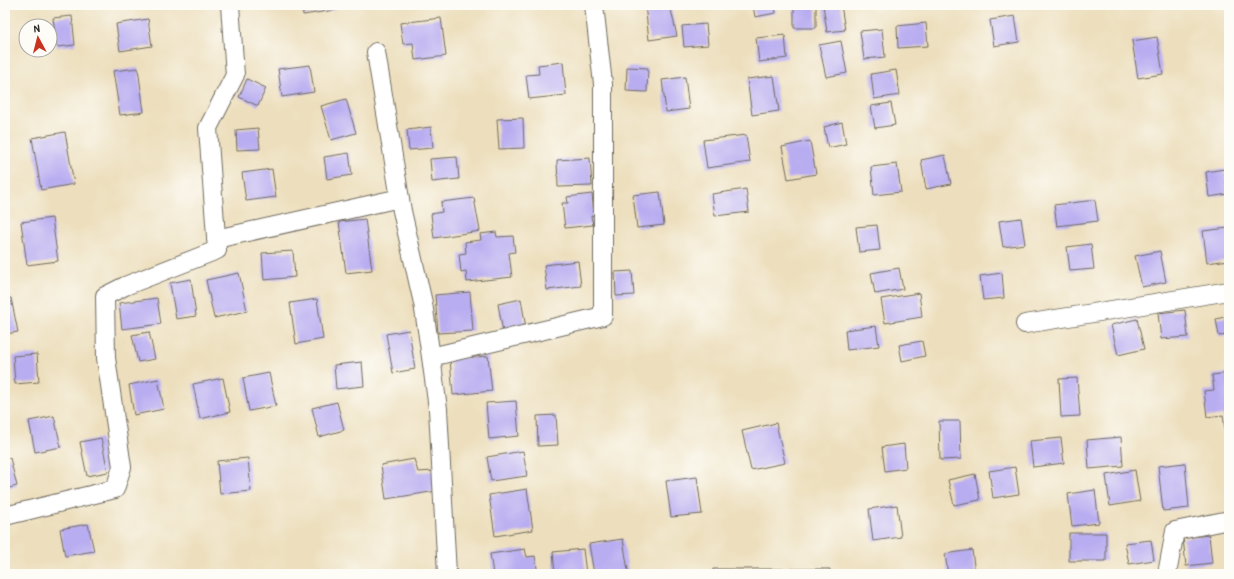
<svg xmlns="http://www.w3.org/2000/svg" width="1234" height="579" font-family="'Patrick Hand',sans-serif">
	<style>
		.building { fill: #b9adf1 }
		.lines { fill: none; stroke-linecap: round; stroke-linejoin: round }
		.minor-casing { stroke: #6f6a5e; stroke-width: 20 }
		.minor { stroke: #fff; stroke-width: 18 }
	</style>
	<rect width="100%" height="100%" fill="#fdfcf7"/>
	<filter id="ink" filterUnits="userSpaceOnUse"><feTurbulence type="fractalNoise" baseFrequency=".025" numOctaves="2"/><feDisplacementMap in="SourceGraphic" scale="8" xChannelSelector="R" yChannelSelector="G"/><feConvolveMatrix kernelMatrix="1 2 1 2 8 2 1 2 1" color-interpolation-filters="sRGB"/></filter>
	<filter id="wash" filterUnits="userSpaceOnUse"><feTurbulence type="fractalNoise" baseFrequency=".012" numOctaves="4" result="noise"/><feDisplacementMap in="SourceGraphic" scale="16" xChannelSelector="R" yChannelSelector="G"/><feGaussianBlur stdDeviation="0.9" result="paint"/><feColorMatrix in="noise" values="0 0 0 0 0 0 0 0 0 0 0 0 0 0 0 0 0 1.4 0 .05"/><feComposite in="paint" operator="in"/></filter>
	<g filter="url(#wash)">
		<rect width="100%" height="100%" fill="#eddfbd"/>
		<g id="blocks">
			<path class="building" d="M 302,5 L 334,5 L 335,10 L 303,15 Z
				M 645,5 L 670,5 L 677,36 L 649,40 Z
				M 753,5 L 775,5 L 776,13 L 755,17 Z
				M 794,5 L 816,5 L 816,28 L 794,28 Z
				M 823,5 L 841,5 L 845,30 L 827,32 Z
				M 72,16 L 75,45 L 57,47 L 53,18 Z
				M 1015,16 L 1019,42 L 994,46 L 990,20 Z
				M 441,18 L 446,56 L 415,60 L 413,43 L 403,44 L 400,23 Z
				M 148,19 L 152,46 L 120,51 L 116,24 Z
				M 926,23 L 928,46 L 898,48 L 897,26 Z
				M 706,24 L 708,45 L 684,47 L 682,26 Z
				M 882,29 L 885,57 L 864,59 L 860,31 Z
				M 785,35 L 787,58 L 759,62 L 756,38 Z
				M 1157,37 L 1163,74 L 1138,78 L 1132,41 Z
				M 841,41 L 847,73 L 826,77 L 819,45 Z
				M 563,62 L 566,95 L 529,99 L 526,75 L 539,74 L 538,65 Z
				M 310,65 L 314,92 L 282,97 L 278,69 Z
				M 627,67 L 648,68 L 647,92 L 626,91 Z
				M 138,68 L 144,112 L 120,115 L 113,71 Z
				M 896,70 L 900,95 L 874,99 L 871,74 Z
				M 774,76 L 779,111 L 752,115 L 747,79 Z
				M 685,77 L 689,109 L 666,112 L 662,80 Z
				M 247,79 L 266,88 L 258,106 L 239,97 Z
				M 346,99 L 356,133 L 331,140 L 321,106 Z
				M 891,103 L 895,125 L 875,128 L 871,106 Z
				M 523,118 L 524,148 L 499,149 L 497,119 Z
				M 842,122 L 846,144 L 828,148 L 824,127 Z
				M 431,127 L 433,148 L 409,150 L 407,130 Z
				M 258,128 L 260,149 L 237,150 L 236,130 Z
				M 65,132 L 74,184 L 41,190 L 32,138 Z
				M 746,135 L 750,162 L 707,168 L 703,140 Z
				M 810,141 L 816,174 L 788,179 L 782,147 Z
				M 349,153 L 352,175 L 327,179 L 324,157 Z
				M 945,155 L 951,184 L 926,189 L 921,160 Z
				M 457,157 L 459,179 L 432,182 L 430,159 Z
				M 590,158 L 592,186 L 558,187 L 557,160 Z
				M 897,164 L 901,192 L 874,195 L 871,167 Z
				M 272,169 L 276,197 L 246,201 L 242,173 Z
				M 1224,169 L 1228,194 L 1209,197 L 1206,172 Z
				M 746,189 L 749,212 L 715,216 L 712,194 Z
				M 660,192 L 664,225 L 637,228 L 633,195 Z
				M 592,194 L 594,215 L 591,216 L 593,225 L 565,228 L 562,203 L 568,203 L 567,197 Z
				M 474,198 L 480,231 L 434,238 L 431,214 L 442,212 L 441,202 Z
				M 1095,200 L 1098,221 L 1057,226 L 1054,205 Z
				M 52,218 L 58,261 L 27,265 L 21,222 Z
				M 1021,218 L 1025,244 L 1003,247 L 999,221 Z
				M 365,219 L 372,270 L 346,273 L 339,222 Z
				M 877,225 L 880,250 L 859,252 L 856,227 Z
				M 1228,228 L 1229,260 L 1207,263 L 1203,231 Z
				M 496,232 L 497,237 L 513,236 L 515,252 L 509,253 L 512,277 L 467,282 L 466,271 L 461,272 L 459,254 L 466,253 L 465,242 L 481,240 L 480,234 Z
				M 1091,244 L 1094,269 L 1070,271 L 1067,247 Z
				M 293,251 L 295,277 L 264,280 L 262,253 Z
				M 1160,251 L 1166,282 L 1142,287 L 1135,256 Z
				M 578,261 L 581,286 L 547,290 L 544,265 Z
				M 899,268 L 903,289 L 875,294 L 871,273 Z
				M 632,271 L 634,295 L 616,296 L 615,272 Z
				M 239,273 L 247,311 L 214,318 L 206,280 Z
				M 1002,273 L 1004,298 L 983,300 L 980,276 Z
				M 191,279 L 196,316 L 176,319 L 170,283 Z
				M 470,292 L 473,331 L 438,333 L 435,295 Z
				M 919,293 L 922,317 L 885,323 L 881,299 Z
				M 11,298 L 18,332 L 5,334 L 5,299 Z
				M 157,298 L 161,324 L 122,329 L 119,303 Z
				M 317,299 L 323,339 L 296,344 L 290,303 Z
				M 521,299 L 526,328 L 503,332 L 498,304 Z
				M 1185,310 L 1188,337 L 1161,339 L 1158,313 Z
				M 1229,316 L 1229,335 L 1219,336 L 1216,319 Z
				M 1137,319 L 1144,349 L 1118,355 L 1111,325 Z
				M 876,326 L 879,346 L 847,350 L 845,330 Z
				M 409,330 L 415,369 L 393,373 L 386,334 Z
				M 149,332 L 155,359 L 138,362 L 132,335 Z
				M 922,341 L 925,356 L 902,361 L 899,345 Z
				M 37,354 L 39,382 L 15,384 L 13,356 Z
				M 488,356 L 492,391 L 453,395 L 450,359 Z
				M 362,362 L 364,386 L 336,389 L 334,365 Z
				M 269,373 L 276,406 L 249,411 L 243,378 Z
				M 1229,373 L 1229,428 L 1225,429 L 1223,415 L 1207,417 L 1204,391 L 1214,390 L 1212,375 Z
				M 223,378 L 230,412 L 200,419 L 193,384 Z
				M 1077,378 L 1080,416 L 1061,417 L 1059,379 Z
				M 158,379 L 164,409 L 134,415 L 129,385 Z
				M 516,401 L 519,436 L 489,439 L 486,403 Z
				M 337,402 L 344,430 L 319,437 L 312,408 Z
				M 556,415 L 558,445 L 538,446 L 537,416 Z
				M 54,416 L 61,447 L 35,452 L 29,421 Z
				M 939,421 L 960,421 L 961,459 L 940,460 Z
				M 776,423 L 785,463 L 751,470 L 742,431 Z
				M 1121,437 L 1123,466 L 1089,469 L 1087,440 Z
				M 101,438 L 108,472 L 87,476 L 80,442 Z
				M 1061,438 L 1064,463 L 1033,467 L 1030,441 Z
				M 904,444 L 906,468 L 885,471 L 882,447 Z
				M 523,451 L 527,476 L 491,481 L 487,457 Z
				M 10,458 L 17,486 L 5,489 L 5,459 Z
				M 248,458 L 251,491 L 220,494 L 217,461 Z
				M 414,459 L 418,472 L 434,471 L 437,491 L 386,499 L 381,465 Z
				M 1185,463 L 1189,508 L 1163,511 L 1158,466 Z
				M 1015,467 L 1019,494 L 993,498 L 989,471 Z
				M 1135,470 L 1140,501 L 1110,506 L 1106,475 Z
				M 975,474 L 980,500 L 954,505 L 948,480 Z
				M 697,477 L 702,514 L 671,517 L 666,481 Z
				M 527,489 L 533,530 L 495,536 L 489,495 Z
				M 1095,490 L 1099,523 L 1072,526 L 1068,494 Z
				M 897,505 L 901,537 L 873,541 L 869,509 Z
				M 88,524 L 94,551 L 65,556 L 60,529 Z
				M 1069,533 L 1106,533 L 1106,561 L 1069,561 Z
				M 1209,535 L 1212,563 L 1186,566 L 1183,538 Z
				M 623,539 L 628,571 L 607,574 L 594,574 L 589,544 Z
				M 1151,540 L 1154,560 L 1129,564 L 1125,543 Z
				M 525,549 L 527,557 L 535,556 L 538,574 L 493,574 L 490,554 Z
				M 583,549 L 586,574 L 555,574 L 553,552 Z
				M 972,550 L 975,574 L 948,574 L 945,554 Z
				M 713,569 L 830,569 L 829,574 L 713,574 Z"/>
		</g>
	</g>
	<g filter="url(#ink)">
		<use href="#blocks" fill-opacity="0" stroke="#6f6a5e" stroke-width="1"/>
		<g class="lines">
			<defs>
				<path id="minor" d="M 376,52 L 402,211 L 423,303 L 431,357 L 438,409 L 447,574
					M 216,239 L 400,198
					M 1025,324 L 1229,291
					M 431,357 L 603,316 L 603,84 L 594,5
					M 5,516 L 115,489 L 122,467 L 106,358 L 105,296 L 125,286 L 217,250 L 208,128 L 235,75 L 230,5
					M 1167,574 L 1175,531 L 1229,520"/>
			</defs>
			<use href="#minor" class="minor-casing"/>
			<use href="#minor" class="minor"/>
		</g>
	</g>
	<rect width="1234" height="579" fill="none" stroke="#fdfcf7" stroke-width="20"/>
	<g transform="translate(38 38) rotate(353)"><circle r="19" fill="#fdfcf7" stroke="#a9a8a5"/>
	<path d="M0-3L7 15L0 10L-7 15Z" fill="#c8321e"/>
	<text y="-6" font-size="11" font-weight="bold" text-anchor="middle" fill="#2b2b2b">N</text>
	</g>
</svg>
